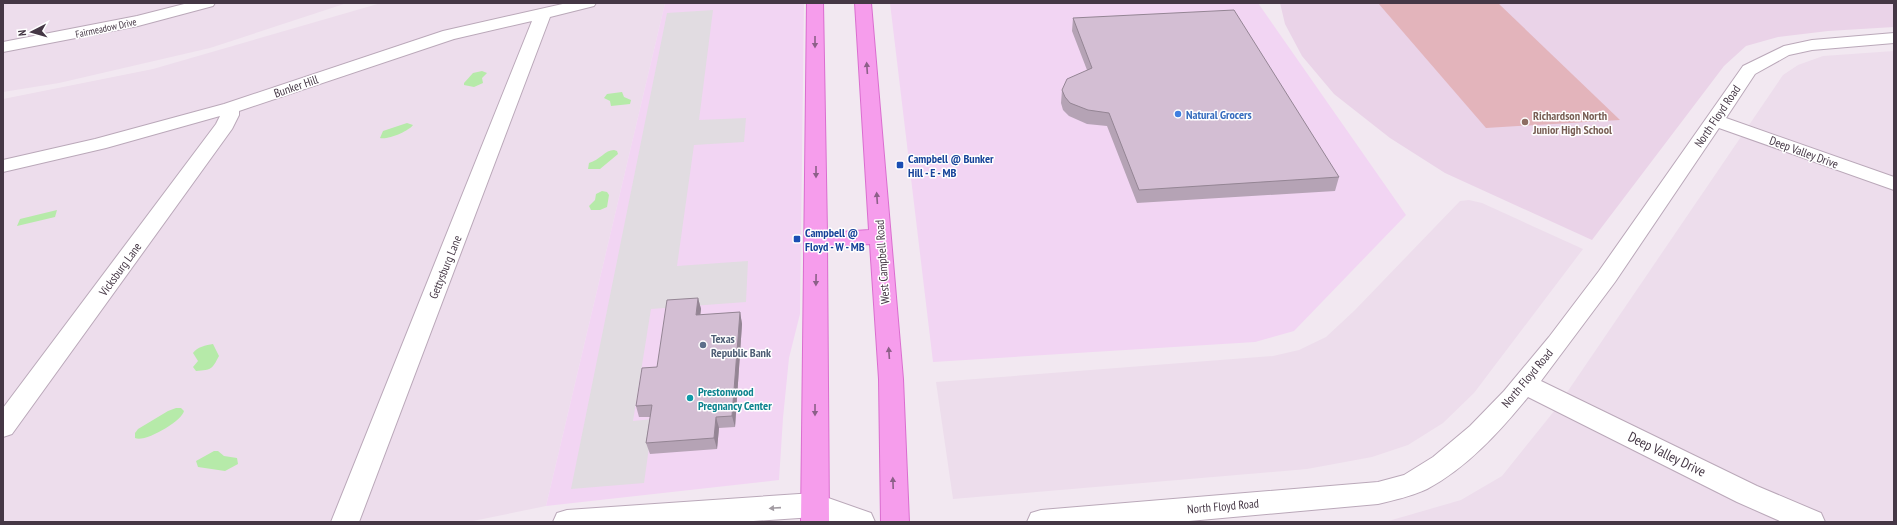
<svg xmlns="http://www.w3.org/2000/svg" width="1897" height="525" font-family="'PT Sans Narrow',sans-serif">
	<style>
		.residential { fill: #edddec }
		.commercial { fill: #f2d5f3 }
		.education { fill: #ead3e8 }
		.green { fill: #e3b4bb }
		.parking { fill: #e1dce1 }
		.water { fill: #b6eaa9 }
		.lines { fill: none; stroke-linecap: round; stroke-linejoin: round }
		.minor-casing { stroke: #baa8b9; stroke-width: 2 }
		.major-casing { stroke: #da6ecf; stroke-width: 2 }
		.minor { fill: #fff; fill-rule: evenodd }
		.major { fill: #f69dec; fill-rule: evenodd }
		.wall { fill: #b5a3b5 }
		.shaded-wall { fill: #948594 }
		.building { fill: #d3bed3; stroke: #948594 }
		.oneway { fill: #8c6088 }
		.oneway2 { fill: #a29ba2 }
		.shop-dot { fill: #3f7fe0; stroke: #fff; stroke-width: 1.5 }
		.education-dot { fill: #8d6e63; stroke: #fff; stroke-width: 1.5 }
		.transit-dot { fill: #1a4fb4; stroke: #fff; stroke-width: 1.5 }
		.service-dot { fill: #5c6f8a; stroke: #fff; stroke-width: 1.5 }
		.culture-dot { fill: #0f9aa8; stroke: #fff; stroke-width: 1.5 }
		.labels { text-anchor: middle; dominant-baseline: central; stroke-width: 3; stroke-linejoin: round; paint-order: stroke }
		.far-street-label { font-size: 10px; fill: #453745; stroke: #fff }
		.street-label { font-size: 12px; fill: #453745; stroke: #fff }
		.shop-label { font-size: 12px; font-weight: bold; fill: #366cbe; stroke: #fff; text-anchor: start }
		.education-label { font-size: 12px; font-weight: bold; fill: #785e54; stroke: #fff; text-anchor: start }
		.transit-label { font-size: 12px; font-weight: bold; fill: #164399; stroke: #fff; text-anchor: start }
		.service-label { font-size: 12px; font-weight: bold; fill: #4e5e75; stroke: #fff; text-anchor: start }
		.culture-label { font-size: 12px; font-weight: bold; fill: #0d838f; stroke: #fff; text-anchor: start }
		.near-street-label { font-size: 14px; fill: #453745; stroke: #fff }
	</style>
	<rect width="100%" height="100%" fill="#f2e8f1"/>
	<path class="residential" d="M 3,3 L 347,3 L 210,48 L 59,83 L 3,92 Z
		M 381,3 L 665,3 L 546,506 L 468,522 L 3,522 L 3,99 L 153,69 Z
		M 1894,51 L 1894,522 L 1385,522 L 1461,500 L 1502,476 L 1555,410 L 1783,75 L 1798,65 L 1823,56 Z
		M 1469,200 L 1482,203 L 1583,249 L 1474,393 L 1443,423 L 1408,445 L 1372,457 L 1307,469 L 953,499 L 936,382 L 1273,356 L 1299,350 L 1326,337 L 1355,310 L 1460,201 Z"/>
	<path class="commercial" d="M 665,3 L 804,3 L 800,314 L 789,358 L 783,418 L 779,480 L 546,506 Z
		M 890,3 L 1258,3 L 1406,215 L 1294,331 L 1255,342 L 933,362 Z"/>
	<path class="education" d="M 1280,3 L 1894,3 L 1894,27 L 1828,31 L 1778,37 L 1746,46 L 1724,66 L 1592,240 L 1445,173 L 1390,138 L 1334,94 L 1302,56 L 1285,24 Z"/>
	<path class="green" d="M 1378,3 L 1498,3 L 1620,120 L 1486,128 Z"/>
	<path class="parking" d="M 713,10 L 699,120 L 746,118 L 744,142 L 694,145 L 677,266 L 748,261 L 746,302 L 651,309 L 633,421 L 653,419 L 644,483 L 571,489 L 667,13 Z"/>
	<path class="water" d="M 482,71 L 487,73 L 482,78 L 483,83 L 474,87 L 464,85 L 464,83 L 473,73 Z
		M 622,92 L 624,97 L 631,100 L 630,104 L 611,106 L 610,101 L 604,98 L 607,94 Z
		M 407,123 L 413,125 C 409,131 388,140 380,138 L 383,131 Z
		M 614,150 L 617,151 L 618,154 L 600,169 L 588,169 L 589,163 C 600,160 605,150 614,150 Z
		M 602,191 L 607,192 L 609,195 L 607,207 L 600,210 L 591,210 L 589,206 L 595,200 L 596,194 Z
		M 57,210 L 55,217 L 17,226 L 20,219 Z
		M 213,344 L 219,356 C 212,369 212,370 196,371 L 193,367 L 198,361 L 193,353 C 197,347 206,345 213,344 Z
		M 176,408 L 181,408 L 184,411 C 182,421 145,443 135,438 L 135,433 L 138,429 L 168,411 Z
		M 214,451 L 218,451 L 224,456 L 237,458 L 238,464 L 225,471 L 198,467 L 196,461 Z"/>
	<g class="lines">
		<defs>
			<path id="minor" d="M 188,3 L 215,3 L 213,6 L 138,26 L 3,52 L 3,42 L 137,16 Z
				M 567,3 L 596,3 L 594,6 L 550,17 L 359,522 L 331,522 L 532,21 L 454,39 L 239,111 L 239,115 L 232,129 L 12,434 L 3,437 L 3,408 L 216,124 L 220,116 L 106,148 L 3,172 L 3,160 L 95,139 L 224,104 L 443,31 Z
				M 1894,33 L 1894,43 L 1812,50 L 1789,55 L 1755,74 L 1726,118 L 1894,177 L 1894,190 L 1719,128 L 1615,282 L 1541,381 L 1757,486 L 1821,513 L 1825,522 L 1782,522 L 1737,502 L 1528,397 C 1500,431 1467,468 1427,489 C 1412,496 1395,500 1378,504 L 1178,522 L 1027,522 L 1031,513 L 1041,510 L 1378,482 L 1404,475 L 1433,457 L 1470,426 L 1504,391 L 1549,337 L 1599,271 L 1743,66 L 1784,46 L 1812,40 Z
				M 814,493 L 871,513 L 875,522 L 828,522 L 814,517 L 739,522 L 553,522 L 557,513 L 567,510 Z"/>
			<path id="major" d="M 807,3 L 823,3 L 827,233 L 869,230 L 855,3 L 871,3 L 903,379 L 909,522 L 881,522 L 879,379 L 870,244 L 827,247 L 829,522 L 801,522 Z"/>
		</defs>
		<use href="#minor" class="minor-casing"/>
		<use href="#major" class="major-casing"/>
		<use href="#minor" class="minor"/>
		<use href="#major" class="major"/>
	</g>
	<path class="wall" d="M 1073,18 L 1339,177 L 1335,191 L 1137,203 L 1107,126 L 1087,124 L 1069,116 L 1063,110 L 1061,103 L 1062,90 L 1087,70 L 1072,31 Z
		M 698,298 L 701,309 L 700,315 L 740,312 L 742,324 L 735,427 L 719,428 L 717,449 L 650,454 L 646,443 L 650,417 L 639,417 L 636,406 L 657,367 Z"/>
	<path class="shaded-wall" d="M 698,298 L 701,309 L 699,326 L 696,315 Z
		M 740,312 L 742,324 L 735,427 L 732,416 Z
		M 716,417 L 719,428 L 717,449 L 714,438 Z"/>
	<path class="building" d="M 1234,10 L 1339,177 L 1139,190 L 1109,113 L 1088,110 L 1070,103 L 1065,97 L 1062,90 L 1067,79 L 1092,68 L 1073,18 Z
		M 698,298 L 696,315 L 740,312 L 732,416 L 716,417 L 714,438 L 646,443 L 652,405 L 636,406 L 642,368 L 657,367 L 667,300 Z"/>
	<defs><path id="oneway-solid" d="M-6-.8H1V-3.2L6.5 0L1 3.2V.8H-6Z"/></defs>
	<g class="oneway">
		<use href="#oneway-solid" transform="translate(815 42) rotate(90)"/>
		<use href="#oneway-solid" transform="translate(867 68) rotate(-94)"/>
		<use href="#oneway-solid" transform="translate(816 172) rotate(90)"/>
		<use href="#oneway-solid" transform="translate(877 198) rotate(-94)"/>
		<use href="#oneway-solid" transform="translate(816 280) rotate(91)"/>
		<use href="#oneway-solid" transform="translate(889 353) rotate(-94)"/>
		<use href="#oneway-solid" transform="translate(815 410) rotate(90)"/>
		<use href="#oneway-solid" transform="translate(893 483) rotate(-92)"/>
	</g>
	<use class="oneway2" href="#oneway-solid" transform="translate(775 508) rotate(176)"/>
	<circle class="shop-dot" cx="1178" cy="114" r="4"/>
	<circle class="education-dot" cx="1525" cy="122" r="4"/>
	<g class="transit-dot">
		<rect x="896" y="161" width="8" height="8" rx="2"/>
		<rect x="793" y="235" width="8" height="8" rx="2"/>
	</g>
	<circle class="service-dot" cx="703" cy="345" r="4"/>
	<circle class="culture-dot" cx="690" cy="398" r="4"/>
	<g class="labels">
		<g class="far-street-label">
			<text transform="translate(106 28) rotate(-12)">Fairmeadow Drive</text>
		</g>
		<g class="street-label">
			<text transform="translate(296 86) rotate(-19)">Bunker Hill</text>
			<text transform="translate(1717 116) rotate(-56)">North Floyd Road</text>
			<text transform="translate(1804 152) rotate(20)">Deep Valley Drive</text>
			<text transform="translate(882 262) rotate(-94)">West Campbell Road</text>
			<text transform="translate(445 267) rotate(-68)">Gettysburg Lane</text>
			<text transform="translate(120 269) rotate(-54)">Vicksburg Lane</text>
			<text transform="translate(1527 378) rotate(-50)">North Floyd Road</text>
			<text transform="translate(1223 506) rotate(-5)">North Floyd Road</text>
		</g>
		<g class="shop-label">
			<text x="1186" y="114">Natural Grocers</text>
		</g>
		<g class="education-label">
			<text x="1533" y="115">Richardson North<tspan x="1533" dy="14">Junior High School</tspan></text>
		</g>
		<g class="transit-label">
			<text x="908" y="158">Campbell @ Bunker<tspan x="908" dy="14">Hill - E - MB</tspan></text>
			<text x="805" y="232">Campbell @<tspan x="805" dy="14">Floyd - W - MB</tspan></text>
		</g>
		<g class="service-label">
			<text x="711" y="338">Texas<tspan x="711" dy="14">Republic Bank</tspan></text>
		</g>
		<g class="culture-label">
			<text x="698" y="391">Prestonwood<tspan x="698" dy="14">Pregnancy Center</tspan></text>
		</g>
		<g class="near-street-label">
			<text transform="translate(1667 454) rotate(26)">Deep Valley Drive</text>
		</g>
	</g>
	<rect width="1897" height="525" fill="none" stroke="#453745" stroke-width="8"/>
	<g transform="translate(32 32) rotate(264)" stroke="#ffffff" stroke-width="3" paint-order="stroke">
	<path d="M0-3L7 15L0 10L-7 15Z" fill="#453745"/>
	<text y="-6" font-size="11" font-weight="bold" text-anchor="middle" fill="#453745">N</text>
	</g>
</svg>
